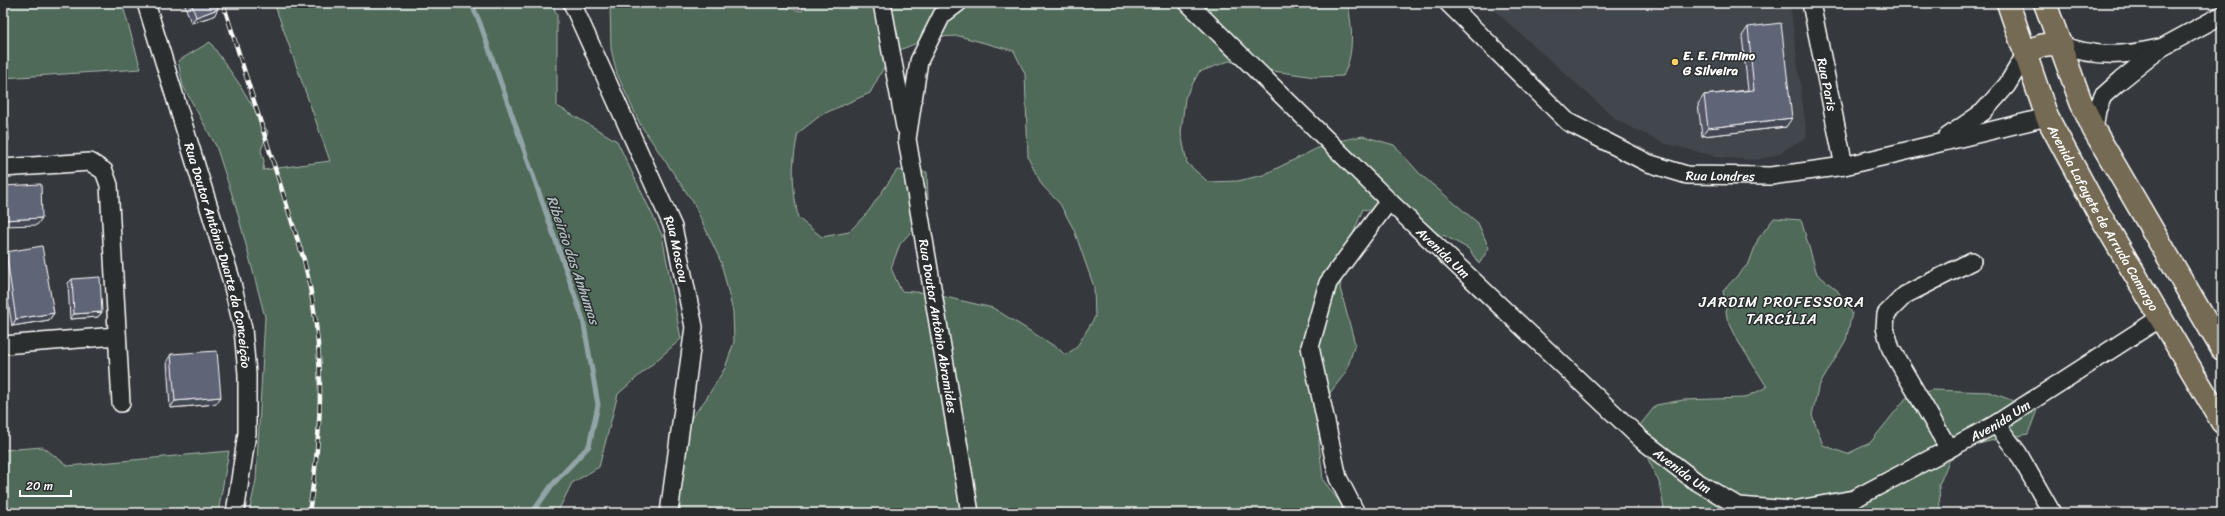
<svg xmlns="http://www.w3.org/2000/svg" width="2225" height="516" font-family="Sriracha,sans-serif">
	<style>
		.built { fill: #42464e }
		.green { fill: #506b59; stroke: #a8b5ac; fill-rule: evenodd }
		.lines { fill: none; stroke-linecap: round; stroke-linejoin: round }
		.stream { stroke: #92a4a7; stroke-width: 5 }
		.minor-casing { stroke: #fff; stroke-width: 20 }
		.major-casing { stroke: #fff; stroke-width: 25 }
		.minor { stroke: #2a2d2e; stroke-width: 17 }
		.major { stroke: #746b52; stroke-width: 22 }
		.rail-casing { stroke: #fff; stroke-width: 4.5 }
		.rail { stroke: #2a2d2e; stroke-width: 3; stroke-dasharray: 9; stroke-linecap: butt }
		.wall { fill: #525766; stroke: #fff }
		.shaded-wall { fill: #424753; stroke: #fff }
		.building { fill: #5f6577; stroke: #fff }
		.poi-dot { fill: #ffd166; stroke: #2a2d2e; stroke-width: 1.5 }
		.labels { text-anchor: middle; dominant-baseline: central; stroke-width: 3; stroke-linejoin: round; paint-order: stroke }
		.poi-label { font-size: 13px; font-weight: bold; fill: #fff; stroke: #2a2d2e; text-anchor: start }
		.street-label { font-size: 13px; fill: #fff; stroke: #2a2d2e }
		.water-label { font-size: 14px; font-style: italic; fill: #aebbbd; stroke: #2a2d2e }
		.quarter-label { font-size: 15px; letter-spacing: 1px; fill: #fff; stroke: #2a2d2e }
	</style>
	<rect width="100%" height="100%" fill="#35383d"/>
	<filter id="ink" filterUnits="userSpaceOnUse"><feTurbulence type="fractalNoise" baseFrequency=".025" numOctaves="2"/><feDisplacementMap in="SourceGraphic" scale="8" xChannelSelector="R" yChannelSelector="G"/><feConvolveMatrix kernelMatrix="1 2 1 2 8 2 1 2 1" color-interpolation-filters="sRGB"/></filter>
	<g filter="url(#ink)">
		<path class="built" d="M 1486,3 L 1790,3 L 1807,137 L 1776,155 L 1757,160 L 1722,158 L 1663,143 L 1618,121 Z"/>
		<path class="green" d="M 3,3 L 122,3 L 141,69 L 3,78 Z
			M 274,3 L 552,3 L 557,15 L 557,106 L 617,141 L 662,235 L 681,339 L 618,394 L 599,467 L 572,483 L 557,513 L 249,513 L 256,480 L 265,317 L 236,207 L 216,146 L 183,86 L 178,61 L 210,42 L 240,85 L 268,132 L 261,150 L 264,161 L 263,170 L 330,161 Z
			M 610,3 L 765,3 L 802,11 L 805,3 L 1348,3 C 1352,29 1355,52 1343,76 L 1315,77 L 1259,69 L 1229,61 L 1199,72 L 1185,98 L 1181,133 L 1187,163 L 1208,182 L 1238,181 L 1263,175 L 1328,143 L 1363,136 L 1394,145 L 1420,174 L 1478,223 L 1489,248 L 1479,264 L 1469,249 L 1445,236 L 1418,227 L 1391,215 L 1363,209 L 1345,254 L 1340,288 L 1355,344 L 1346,372 L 1330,393 L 1321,416 L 1319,443 L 1323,480 L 1348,513 L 665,513 L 682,430 L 706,399 L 725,368 L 734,342 L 733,312 L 721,262 L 693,202 L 640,124 L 617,74 L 611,49 ZM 959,36 L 1014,51 L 1025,74 L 1028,158 L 1042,185 L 1060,204 L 1074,230 L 1094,287 L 1095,317 L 1076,348 L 1065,355 L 1059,349 L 993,308 L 928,293 L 901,291 L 891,268 L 900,244 L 919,223 L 928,199 L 927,172 L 897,170 L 868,212 L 849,232 L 822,237 L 798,218 C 792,184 791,167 798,133 L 821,115 L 870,93 L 883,69 L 902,49 L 932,37 Z
			M 1774,218 L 1801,220 L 1817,274 L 1837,290 L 1852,313 L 1846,340 L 1818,388 L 1812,415 L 1823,445 L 1847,454 L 1870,443 L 1906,398 L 1932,390 L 1990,392 L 2037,410 L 2028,434 L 1998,439 L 1971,446 L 1949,461 L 1939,485 L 1940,511 L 1938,513 L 1668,513 L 1664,509 L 1659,482 L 1648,459 L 1640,425 L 1656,405 L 1683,400 L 1744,398 L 1767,387 L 1738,341 L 1727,318 L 1723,291 L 1749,263 L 1758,239 Z
			M 43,447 L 68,466 L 229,451 L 218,513 L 3,513 L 3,450 Z"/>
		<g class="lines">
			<path class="stream" d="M 471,3 L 480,23 L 583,319 L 598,405 L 589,446 L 552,485 L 532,513"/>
			<defs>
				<g id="minor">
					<path id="s1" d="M 146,3 L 231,279 L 243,329 L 247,374 L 247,433 L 235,513"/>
					<path id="s2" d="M 572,3 L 673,227 L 694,327 L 669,513"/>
					<path d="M 882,3 L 905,127"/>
					<path id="s3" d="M 958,3 L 942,15 L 919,61 L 907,139 L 970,513"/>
					<path id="s4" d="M 1188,3 L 1389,201 L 1642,440 L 1694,480 L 1738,506 L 1793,510 L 1854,499 L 1996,424 L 2160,318"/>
					<path id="s5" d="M 1448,3 L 1568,122 L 1648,163 L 1687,175 L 1771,176 L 1844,166 L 2047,117"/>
					<path id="s6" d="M 1811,3 L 1844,166"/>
					<path d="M 2062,45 C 2095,58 2124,56 2159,48"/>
					<path d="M 2094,130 L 2097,110 L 2103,96 L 2121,80 L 2161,48 L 2222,15"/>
					<path d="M 1947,137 L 1983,112 L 2007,85 L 2025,55"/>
					<path d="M 3,168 L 90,162 L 104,171 L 109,185 L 121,403"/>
					<path d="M 3,345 L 117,336"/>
					<path d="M 1996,424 L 2018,453 L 2052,513"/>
					<path d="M 1949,449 L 1891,349 L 1885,328 L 1886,314 L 1905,295 L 1972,261"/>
					<path d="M 1356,513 L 1338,478 L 1310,347 L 1328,283 L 1389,201"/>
				</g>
				<g id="major">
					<path id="s7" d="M 2008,3 L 2047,117 L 2097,210 L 2222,422"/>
					<path d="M 2045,3 L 2081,102 L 2094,130 L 2222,349"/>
					<path d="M 2025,55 C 2038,45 2045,43 2062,45"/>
				</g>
			</defs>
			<use href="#minor" class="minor-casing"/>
			<use href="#major" class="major-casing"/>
			<use href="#minor" class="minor"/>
			<use href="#major" class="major"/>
			<defs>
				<path id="rail" d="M 223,3 L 304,260 C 326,350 323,422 309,513"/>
			</defs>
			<use href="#rail" class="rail-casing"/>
			<use href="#rail" class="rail"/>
		</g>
		<path class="wall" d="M 184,3 L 216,3 L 214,16 L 191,23 Z
			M 1700,3 L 1736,3 L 1700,7 Z
			M 1748,27 L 1786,127 L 1702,136 L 1698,104 L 1704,95 L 1748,90 L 1742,36 Z
			M 6,252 L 54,313 L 49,320 L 12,326 L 3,270 L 3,256 Z
			M 72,279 L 102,312 L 98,317 L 70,319 L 68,283 Z
			M 171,354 L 216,404 L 170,408 L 167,361 Z"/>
		<path class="shaded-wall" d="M 1703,3 L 1736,3 L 1700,7 Z
			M 218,9 L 214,16 L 191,23 L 196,17 Z
			M 1792,118 L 1786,127 L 1702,136 L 1708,128 Z
			M 9,140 L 4,147 L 3,147 L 3,141 Z
			M 42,218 L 37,225 L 3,226 L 3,220 Z
			M 102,312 L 98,317 L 70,319 L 74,314 Z
			M 54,313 L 49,320 L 12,326 L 16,319 Z
			M 221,397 L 216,404 L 170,408 L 175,401 Z"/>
		<path class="building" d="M 191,3 L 216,3 L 218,9 L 196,17 Z
			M 1781,23 L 1792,118 L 1708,128 L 1704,95 L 1754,90 L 1748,27 Z
			M 8,123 L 9,140 L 3,141 L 3,124 Z
			M 41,184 L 42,218 L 3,220 L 3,186 Z
			M 42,246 L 54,313 L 16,319 L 6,252 Z
			M 100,277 L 102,312 L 74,314 L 72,279 Z
			M 217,351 L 221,397 L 175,401 L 171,354 Z"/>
	</g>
	<circle class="poi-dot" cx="1675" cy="62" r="4"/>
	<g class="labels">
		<g class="poi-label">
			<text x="1683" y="55">E. E. Firmino<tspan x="1683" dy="15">G Silveira</tspan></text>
		</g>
		<g class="street-label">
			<text stroke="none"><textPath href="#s6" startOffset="83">Rua Paris</textPath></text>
			<text stroke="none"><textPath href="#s5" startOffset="333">Rua Londres</textPath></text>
			<text stroke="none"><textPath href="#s7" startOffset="236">Avenida Lafayete de Arruda Camargo</textPath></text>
			<text stroke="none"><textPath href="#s2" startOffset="268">Rua Moscou</textPath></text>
			<text stroke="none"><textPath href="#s4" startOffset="357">Avenida Um</textPath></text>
			<text stroke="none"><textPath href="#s1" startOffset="263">Rua Doutor Antônio Duarte da Conceição</textPath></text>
			<text stroke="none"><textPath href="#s3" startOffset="340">Rua Doutor Antônio Abramides</textPath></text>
			<text stroke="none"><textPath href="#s4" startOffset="1030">Avenida Um</textPath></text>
			<text stroke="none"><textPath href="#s4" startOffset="681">Avenida Um</textPath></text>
		</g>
		<g class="water-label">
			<text transform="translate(573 260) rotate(71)">Ribeirão das Anhumas</text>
		</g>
		<g class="quarter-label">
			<text x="1782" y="302">JARDIM PROFESSORA<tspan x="1782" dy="17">TARCÍLIA</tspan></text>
		</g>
	</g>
	<rect width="2225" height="516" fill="none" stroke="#2a2d2e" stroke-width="16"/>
	<rect x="8" y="8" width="2209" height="500" fill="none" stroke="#fff" stroke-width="1.5" filter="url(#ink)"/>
	<path d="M20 490v6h51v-6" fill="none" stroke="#ffffff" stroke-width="2"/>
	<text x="26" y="490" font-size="12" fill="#ffffff" stroke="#2a2d2e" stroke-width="3" paint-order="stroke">20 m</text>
</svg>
